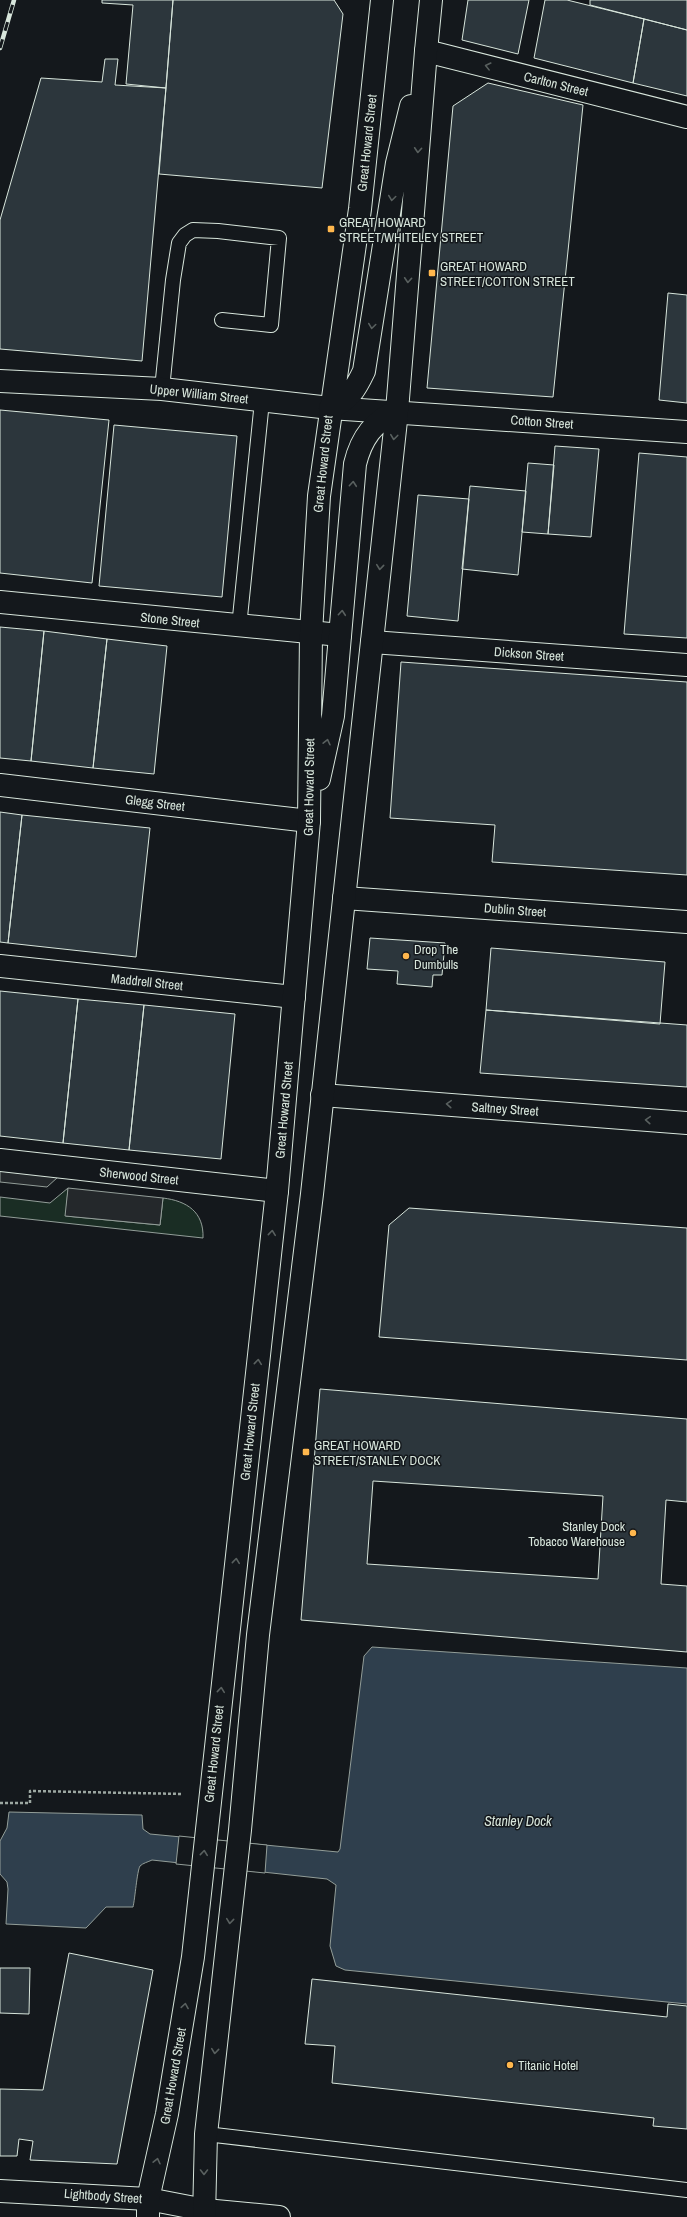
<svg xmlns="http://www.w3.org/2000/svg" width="687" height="2217" font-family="'Archivo Narrow',sans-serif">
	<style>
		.green { fill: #1a2d24; stroke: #939e99 }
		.parking { fill: #24282b; stroke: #939e99 }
		.water { fill: #2f3f4d; stroke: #939e99 }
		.pier { fill: #14181c; stroke: #939e99 }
		.building { fill: #2c363c; stroke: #d8e6dc; fill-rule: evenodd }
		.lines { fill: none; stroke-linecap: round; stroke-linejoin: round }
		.lane-casing { stroke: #d8e6dc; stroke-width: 16 }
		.street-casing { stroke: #d8e6dc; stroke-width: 24 }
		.highway-casing { stroke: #d8e6dc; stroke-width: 24 }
		.path { stroke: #9da8a2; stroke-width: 2.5; stroke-dasharray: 3 2; stroke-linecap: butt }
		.lane { stroke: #14181c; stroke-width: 14 }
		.street { stroke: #14181c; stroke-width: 22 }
		.highway { stroke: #14181c; stroke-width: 22 }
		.rail-casing { stroke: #d8e6dc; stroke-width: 4.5 }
		.rail { stroke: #14181c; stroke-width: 3; stroke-dasharray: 9; stroke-linecap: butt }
		.oneway { stroke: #59605f }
		.poi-dot { fill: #ffb74d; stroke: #14181c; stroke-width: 1.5 }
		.labels { text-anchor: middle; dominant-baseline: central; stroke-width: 3; stroke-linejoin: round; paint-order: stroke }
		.street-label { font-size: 13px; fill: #d8e6dc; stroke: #14181c }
		.poi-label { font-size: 13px; fill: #d8e6dc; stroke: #14181c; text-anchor: start }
		.water-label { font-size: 14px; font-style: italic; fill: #d8e6dc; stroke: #14181c }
	</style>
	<rect width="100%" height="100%" fill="#14181c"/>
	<path class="green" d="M 68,1188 L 66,1216 L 160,1225 L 163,1198 C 187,1201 204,1212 203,1238 L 0,1216 L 0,1197 L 50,1203 Z"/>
	<path class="parking" d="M 0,1171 L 58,1177 L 47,1187 L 0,1182 Z
		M 68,1188 L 163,1198 L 160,1225 L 65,1216 Z"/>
	<path class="water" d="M 372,1647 L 687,1668 L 687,2004 L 345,1970 L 336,1966 L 330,1946 L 336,1885 L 327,1879 L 152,1860 C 148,1862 143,1863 140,1866 C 137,1871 135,1899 133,1907 L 106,1907 L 86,1928 L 6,1924 L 8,1889 L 7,1882 L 0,1874 L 0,1841 L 7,1828 L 9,1812 L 142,1815 L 143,1829 L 150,1834 L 338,1852 L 340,1849 L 364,1656 Z"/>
	<path class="pier" d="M 179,1836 L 267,1845 L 265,1873 L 176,1864 Z"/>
	<path class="building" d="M 102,0 L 173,0 L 166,88 L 126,84 L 133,5 L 102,3 Z
		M 173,0 L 334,0 L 343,14 L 322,188 L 159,174 Z
		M 468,0 L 529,0 L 518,54 L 462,40 Z
		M 545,0 L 567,0 L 644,19 L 633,83 L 534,58 Z
		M 590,0 L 687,0 L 687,30 L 590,5 Z
		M 644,19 L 687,30 L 687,96 L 633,83 Z
		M 105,59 L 118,59 L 115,85 L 166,88 L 142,361 L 0,349 L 0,220 L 41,78 L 102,82 Z
		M 488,83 L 583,105 L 553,397 L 427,388 L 453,106 Z
		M 668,293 L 687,295 L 687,403 L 659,400 Z
		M 0,410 L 109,420 L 92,583 L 0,573 Z
		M 114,425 L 237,436 L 222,597 L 99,586 Z
		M 555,446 L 599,449 L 591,537 L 548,534 Z
		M 639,453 L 687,457 L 687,638 L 624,634 Z
		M 528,463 L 554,465 L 548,534 L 522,532 Z
		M 470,486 L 526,491 L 518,575 L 462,569 Z
		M 418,495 L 469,499 L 458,621 L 407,616 Z
		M 0,627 L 44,631 L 31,761 L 0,758 Z
		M 44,631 L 107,639 L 93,768 L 31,761 Z
		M 107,639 L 167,646 L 154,774 L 93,768 Z
		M 401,662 L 687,682 L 687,875 L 492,862 L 495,825 L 390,818 Z
		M 0,812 L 22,815 L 8,943 L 0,942 Z
		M 22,815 L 150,828 L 136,957 L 8,943 Z
		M 370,938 L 445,943 L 442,975 L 433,975 L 432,987 L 397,984 L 398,971 L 367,969 Z
		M 491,948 L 665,962 L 660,1024 L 486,1010 Z
		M 0,991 L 78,999 L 63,1143 L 0,1136 Z
		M 78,999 L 144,1005 L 129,1150 L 63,1143 Z
		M 144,1005 L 235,1014 L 221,1159 L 129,1150 Z
		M 486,1010 L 687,1025 L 687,1087 L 480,1073 Z
		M 409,1208 L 687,1228 L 687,1360 L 379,1337 L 389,1225 Z
		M 320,1389 L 687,1419 L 687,1502 L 666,1500 L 661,1584 L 687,1586 L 687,1652 L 301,1620 ZM 373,1481 L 603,1496 L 598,1579 L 367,1564 Z
		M 69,1953 L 153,1970 L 117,2164 L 30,2160 L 33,2141 L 19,2139 L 17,2156 L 0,2156 L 0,2089 L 43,2090 Z
		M 0,1968 L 30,1968 L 29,2014 L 0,2013 Z
		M 312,1979 L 667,2017 L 668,2004 L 687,2006 L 687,2129 L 653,2126 L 654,2118 L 332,2083 L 335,2046 L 305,2044 Z"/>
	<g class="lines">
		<defs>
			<path id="lane" d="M 162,389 L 173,280 L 179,243 L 185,235 L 193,230 L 218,231 L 279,238 L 271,325 L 222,320
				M 239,627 L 262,401
				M 206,2134 L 687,2190"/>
			<path id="street" d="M 426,51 L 687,117
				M 0,381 L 162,389 L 330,408 L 687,432
				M 0,602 L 340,635
				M 372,642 L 687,665
				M 0,785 L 309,821
				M 344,898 L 687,922
				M 0,966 L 294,997
				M 322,1095 L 687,1123
				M 0,1160 L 277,1191
				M 0,2191 L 148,2199 L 205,2210 L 279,2217"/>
			<path id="highway" d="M 330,408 C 348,402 356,388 364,371 L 397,163 L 411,106
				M 319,779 L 333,716 L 355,464 C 361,439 373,421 397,411
				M 148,2217 L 148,2199 L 167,2114 L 193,1957 L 277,1191 L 309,821 L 311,633 L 319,496 L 360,209 L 382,0
				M 204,2217 L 206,2134 L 240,1830 L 258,1635 L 312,1194 L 397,411 L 426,51 L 431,0"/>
		</defs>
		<use href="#lane" class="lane-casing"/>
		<use href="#street" class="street-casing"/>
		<use href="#highway" class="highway-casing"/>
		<path class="path" d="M 0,1803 L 30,1803 L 30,1791 L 183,1794"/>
		<use href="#lane" class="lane"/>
		<use href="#street" class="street"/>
		<use href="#highway" class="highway"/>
		<defs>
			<path id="rail" d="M 0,48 L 14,0"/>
		</defs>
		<use href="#rail" class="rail-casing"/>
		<use href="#rail" class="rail"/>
	</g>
	<defs><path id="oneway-chevron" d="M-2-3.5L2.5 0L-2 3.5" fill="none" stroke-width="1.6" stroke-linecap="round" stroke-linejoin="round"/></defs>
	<g class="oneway">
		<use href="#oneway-chevron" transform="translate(488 66) rotate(-166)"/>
		<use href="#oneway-chevron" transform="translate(418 150) rotate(94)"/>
		<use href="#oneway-chevron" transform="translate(392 198) rotate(98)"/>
		<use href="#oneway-chevron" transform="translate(408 280) rotate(94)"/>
		<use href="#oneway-chevron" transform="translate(372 326) rotate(98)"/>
		<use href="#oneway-chevron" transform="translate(394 437) rotate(97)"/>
		<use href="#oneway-chevron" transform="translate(353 484) rotate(-85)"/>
		<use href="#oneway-chevron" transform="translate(380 567) rotate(96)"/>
		<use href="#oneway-chevron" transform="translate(342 613) rotate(-85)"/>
		<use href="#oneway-chevron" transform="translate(327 742) rotate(-77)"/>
		<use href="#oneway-chevron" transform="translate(449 1104) rotate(-176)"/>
		<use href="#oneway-chevron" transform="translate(648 1120) rotate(-176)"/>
		<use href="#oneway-chevron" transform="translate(272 1233) rotate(-84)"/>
		<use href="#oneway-chevron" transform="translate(258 1362) rotate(-84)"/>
		<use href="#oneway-chevron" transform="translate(236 1561) rotate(-84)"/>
		<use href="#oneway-chevron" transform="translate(221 1690) rotate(-84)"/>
		<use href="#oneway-chevron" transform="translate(204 1853) rotate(-84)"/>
		<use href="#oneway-chevron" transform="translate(230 1921) rotate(96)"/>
		<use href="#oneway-chevron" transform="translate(185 2006) rotate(-81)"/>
		<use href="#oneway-chevron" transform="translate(215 2051) rotate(96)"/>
		<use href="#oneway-chevron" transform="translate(157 2161) rotate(-77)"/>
		<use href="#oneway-chevron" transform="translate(204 2172) rotate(90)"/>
	</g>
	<g class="poi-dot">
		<rect x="327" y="225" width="8" height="8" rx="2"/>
		<rect x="428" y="269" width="8" height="8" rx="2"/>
		<circle cx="406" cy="956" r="4"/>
		<rect x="302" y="1448" width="8" height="8" rx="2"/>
		<circle cx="633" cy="1533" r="4"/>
		<circle cx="510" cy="2065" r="4"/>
	</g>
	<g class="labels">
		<g class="street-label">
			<text transform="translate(556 84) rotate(14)">Carlton Street</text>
			<text transform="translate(367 143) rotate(-84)">Great Howard Street</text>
			<text transform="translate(199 394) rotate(6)">Upper William Street</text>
			<text transform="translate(542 422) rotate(4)">Cotton Street</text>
			<text transform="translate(323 464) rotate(-84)">Great Howard Street</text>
			<text transform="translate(170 620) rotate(6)">Stone Street</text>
			<text transform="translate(529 654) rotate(4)">Dickson Street</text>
			<text transform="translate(309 787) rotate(-89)">Great Howard Street</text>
			<text transform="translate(155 803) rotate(7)">Glegg Street</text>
			<text transform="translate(515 910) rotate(4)">Dublin Street</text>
			<text transform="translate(147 982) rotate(6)">Maddrell Street</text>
			<text transform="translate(505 1109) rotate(4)">Saltney Street</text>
			<text transform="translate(284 1110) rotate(-85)">Great Howard Street</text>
			<text transform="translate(139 1176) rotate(6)">Sherwood Street</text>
			<text transform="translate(250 1432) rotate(-84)">Great Howard Street</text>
			<text transform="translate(214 1754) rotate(-84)">Great Howard Street</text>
			<text transform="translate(173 2076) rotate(-80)">Great Howard Street</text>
			<text transform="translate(103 2196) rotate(4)">Lightbody Street</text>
		</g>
		<g class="poi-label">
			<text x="339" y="222">GREAT HOWARD<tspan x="339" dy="15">STREET/WHITELEY STREET</tspan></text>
			<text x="440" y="266">GREAT HOWARD<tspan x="440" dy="15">STREET/COTTON STREET</tspan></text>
			<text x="414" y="949">Drop The<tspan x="414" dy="15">Dumbulls</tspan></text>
			<text x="314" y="1445">GREAT HOWARD<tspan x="314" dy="15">STREET/STANLEY DOCK</tspan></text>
			<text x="625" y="1526" text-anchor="end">Stanley Dock<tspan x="625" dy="15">Tobacco Warehouse</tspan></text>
			<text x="518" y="2065">Titanic Hotel</text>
		</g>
		<g class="water-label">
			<text x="518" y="1821">Stanley Dock</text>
		</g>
	</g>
</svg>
